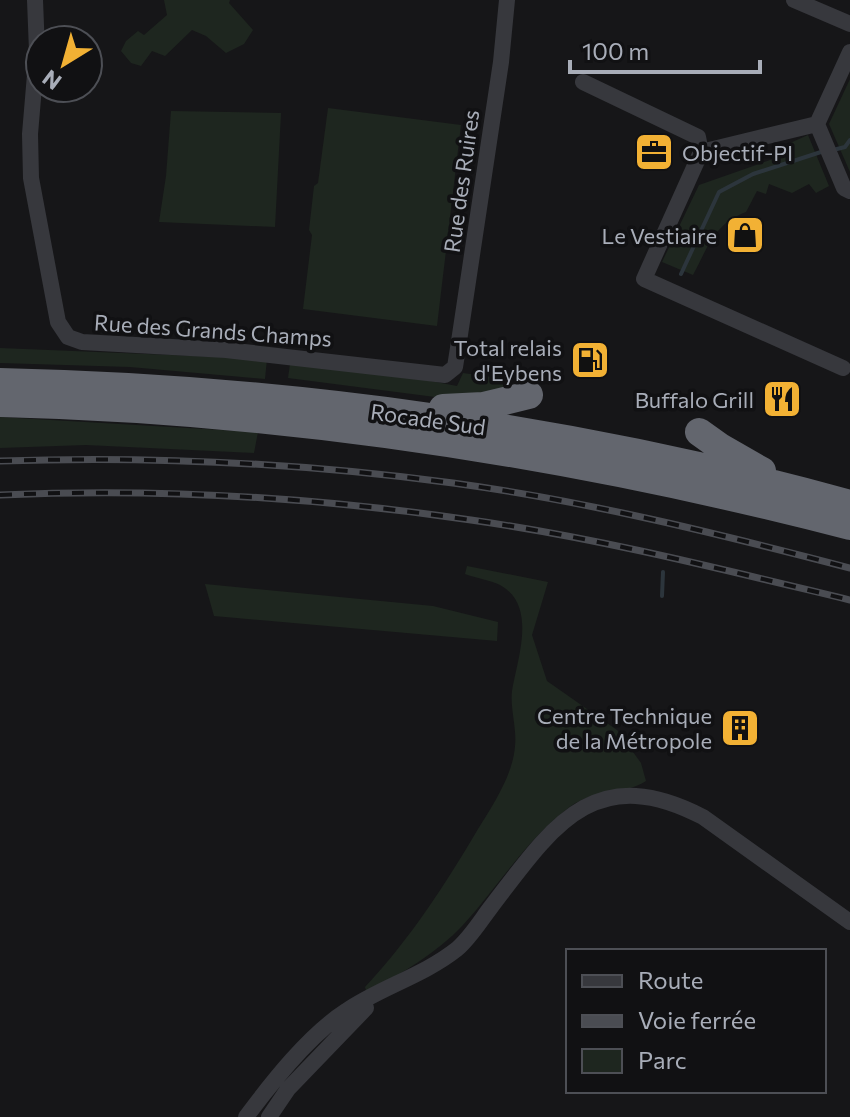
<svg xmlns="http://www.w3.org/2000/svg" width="850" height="1117" font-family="Commissioner,sans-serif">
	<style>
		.green { fill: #1e261f }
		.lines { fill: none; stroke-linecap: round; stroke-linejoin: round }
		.stream { stroke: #2c353c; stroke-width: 4 }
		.street { stroke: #37383d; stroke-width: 16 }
		.highway { stroke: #63666e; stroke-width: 28 }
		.rail-casing { stroke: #4a4c52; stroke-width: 7 }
		.rail { stroke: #111113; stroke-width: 4; stroke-dasharray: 12; stroke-linecap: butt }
		.labels { text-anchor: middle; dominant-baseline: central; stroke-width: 7; stroke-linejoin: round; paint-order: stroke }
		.poi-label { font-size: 22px; fill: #a8adb8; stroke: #111113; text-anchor: end }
		.street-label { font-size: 22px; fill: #a8adb8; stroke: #111113 }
	</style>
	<rect width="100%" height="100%" fill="#161618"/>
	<path class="green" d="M 164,0 L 230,0 L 229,3 L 253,30 L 244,44 L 226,53 L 206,36 L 192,30 L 165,56 L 152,51 L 141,66 L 131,63 L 121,51 L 126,41 L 138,31 L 144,35 L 167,15 Z
		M 850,79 L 850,172 L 829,124 Z
		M 328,108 L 461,125 L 437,326 L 303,309 L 312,235 L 309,230 L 314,186 L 318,183 Z
		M 171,111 L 281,113 L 275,227 L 159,222 L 166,176 Z
		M 808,135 L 829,186 L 816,193 L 809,184 L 792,193 L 769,184 L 766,194 L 757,191 L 746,212 C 714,224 708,247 693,275 L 662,262 L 699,185 L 773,159 L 770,152 Z
		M 0,348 L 267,359 L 265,379 L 130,367 L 0,363 Z
		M 290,364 L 399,375 L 457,386 L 463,373 L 506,379 L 504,394 L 435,397 L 288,378 Z
		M 0,417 L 258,432 L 254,453 L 86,445 L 0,448 Z
		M 467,566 L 548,582 L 532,635 L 547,681 L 617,730 L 641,763 L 646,781 C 624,795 593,790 571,806 C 527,838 499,886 463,925 C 436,954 401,973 367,994 L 365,987 C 410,939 445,885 478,829 C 493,805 513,775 515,746 C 517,728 510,709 512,691 C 517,659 538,606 500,585 C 490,580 476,578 465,574 Z
		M 205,584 L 433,606 L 498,622 L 497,641 L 214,616 Z"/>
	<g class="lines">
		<path class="stream" d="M 833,150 L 845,147 L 850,140
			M 681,274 L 719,192 L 753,174 L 824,151
			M 662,596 L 663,572"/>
		<path class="street" d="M 35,0 L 37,51 L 30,134 L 31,178 L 58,322 L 68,337 L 82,342 L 226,350 L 445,375 L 455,367 L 458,348 L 501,62 L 507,0
			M 794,0 L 850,24
			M 583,82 L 698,137 L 701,152
			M 817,124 L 844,188 L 850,191
			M 843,368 L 644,279 L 701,152 L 817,124 L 850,52
			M 246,1117 C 272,1082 309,1035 346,1011 C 381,987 423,976 457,949 C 470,938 481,920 491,907 C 552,827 594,760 703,817 L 850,922
			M 269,1117 L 288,1089 L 366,1008"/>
		<path class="highway" d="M 0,382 C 282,388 578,428 850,504
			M 0,403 C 287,410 572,454 850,526
			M 443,408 L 483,406 L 529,395
			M 699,432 L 720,447 L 762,471"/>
		<defs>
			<path id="rail" d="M 0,461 C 152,456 303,463 453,483 C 587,501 719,534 850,568
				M 0,495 C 157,488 315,497 471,520 C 599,538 725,570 850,600"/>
		</defs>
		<use href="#rail" class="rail-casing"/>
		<use href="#rail" class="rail"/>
	</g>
	<defs>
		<symbol id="office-square" viewBox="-11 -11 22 22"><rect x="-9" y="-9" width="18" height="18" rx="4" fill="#f2b134" stroke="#111113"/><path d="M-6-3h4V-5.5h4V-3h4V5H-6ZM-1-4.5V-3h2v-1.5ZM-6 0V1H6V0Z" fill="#111"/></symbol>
		<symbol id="shop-square" viewBox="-11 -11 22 22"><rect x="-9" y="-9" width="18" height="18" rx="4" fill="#f2b134" stroke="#111113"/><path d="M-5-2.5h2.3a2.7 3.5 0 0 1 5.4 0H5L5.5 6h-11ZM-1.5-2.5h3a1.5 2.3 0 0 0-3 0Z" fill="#111"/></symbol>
		<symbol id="fuel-square" viewBox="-11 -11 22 22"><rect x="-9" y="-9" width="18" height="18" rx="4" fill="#f2b134" stroke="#111113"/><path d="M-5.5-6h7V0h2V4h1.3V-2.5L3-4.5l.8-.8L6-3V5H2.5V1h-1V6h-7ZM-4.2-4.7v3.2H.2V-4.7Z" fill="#111"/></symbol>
		<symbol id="restaurant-square" viewBox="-11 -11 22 22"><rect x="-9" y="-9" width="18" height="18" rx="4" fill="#f2b134" stroke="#111113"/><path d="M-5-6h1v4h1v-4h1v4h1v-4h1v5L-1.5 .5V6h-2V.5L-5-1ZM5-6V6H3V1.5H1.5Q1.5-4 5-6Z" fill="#111"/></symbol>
		<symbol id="building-square" viewBox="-11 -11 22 22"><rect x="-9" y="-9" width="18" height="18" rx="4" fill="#f2b134" stroke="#111113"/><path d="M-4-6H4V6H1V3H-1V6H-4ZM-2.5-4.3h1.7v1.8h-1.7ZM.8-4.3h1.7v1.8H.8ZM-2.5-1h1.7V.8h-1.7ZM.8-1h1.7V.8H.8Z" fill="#111"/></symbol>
	</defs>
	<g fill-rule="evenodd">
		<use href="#office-square" x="632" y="130" width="44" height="44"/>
		<use href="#shop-square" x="723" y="213" width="44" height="44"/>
		<use href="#fuel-square" x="568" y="338" width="44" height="44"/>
		<use href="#restaurant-square" x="760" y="377" width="44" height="44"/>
		<use href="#building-square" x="718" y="706" width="44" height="44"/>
	</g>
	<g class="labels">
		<g class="poi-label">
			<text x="682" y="152" text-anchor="start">Objectif-PI</text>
			<text x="717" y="235">Le Vestiaire</text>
			<text x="562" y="347">Total relais<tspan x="562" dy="25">d'Eybens</tspan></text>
			<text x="754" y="399">Buffalo Grill</text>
			<text x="712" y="715">Centre Technique<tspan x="712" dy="25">de la Métropole</tspan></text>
		</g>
		<g class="street-label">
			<text transform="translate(461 181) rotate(-82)">Rue des Ruires</text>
			<text transform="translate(213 330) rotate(4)">Rue des Grands Champs</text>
			<text transform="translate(428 419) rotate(8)">Rocade Sud</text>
		</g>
	</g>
	<rect x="566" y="949" width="260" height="144" fill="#111113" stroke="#4d4f55" stroke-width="2"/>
	<rect x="582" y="975" width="40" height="12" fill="#37383d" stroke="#4d4f55" stroke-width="2"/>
	<text x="638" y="989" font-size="24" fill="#a8adb8">Route</text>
	<rect x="582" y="1015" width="40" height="12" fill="#4a4c52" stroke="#4d4f55" stroke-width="2"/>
	<text x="638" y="1029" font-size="24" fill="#a8adb8">Voie ferrée</text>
	<rect x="582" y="1049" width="40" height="24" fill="#1e261f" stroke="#4d4f55" stroke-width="2"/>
	<text x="638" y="1069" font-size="24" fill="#a8adb8">Parc</text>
	<g transform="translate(64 64) rotate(217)"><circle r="38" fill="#111113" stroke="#4d4f55" stroke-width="2"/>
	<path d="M0-6L14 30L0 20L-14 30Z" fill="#f2b134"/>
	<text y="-12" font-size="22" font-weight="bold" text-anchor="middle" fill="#a8adb8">N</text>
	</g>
	<path d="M570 60v12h190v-12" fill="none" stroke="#a8adb8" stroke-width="4"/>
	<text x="582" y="60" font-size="24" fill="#a8adb8" stroke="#111113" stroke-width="6" paint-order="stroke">100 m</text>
</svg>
